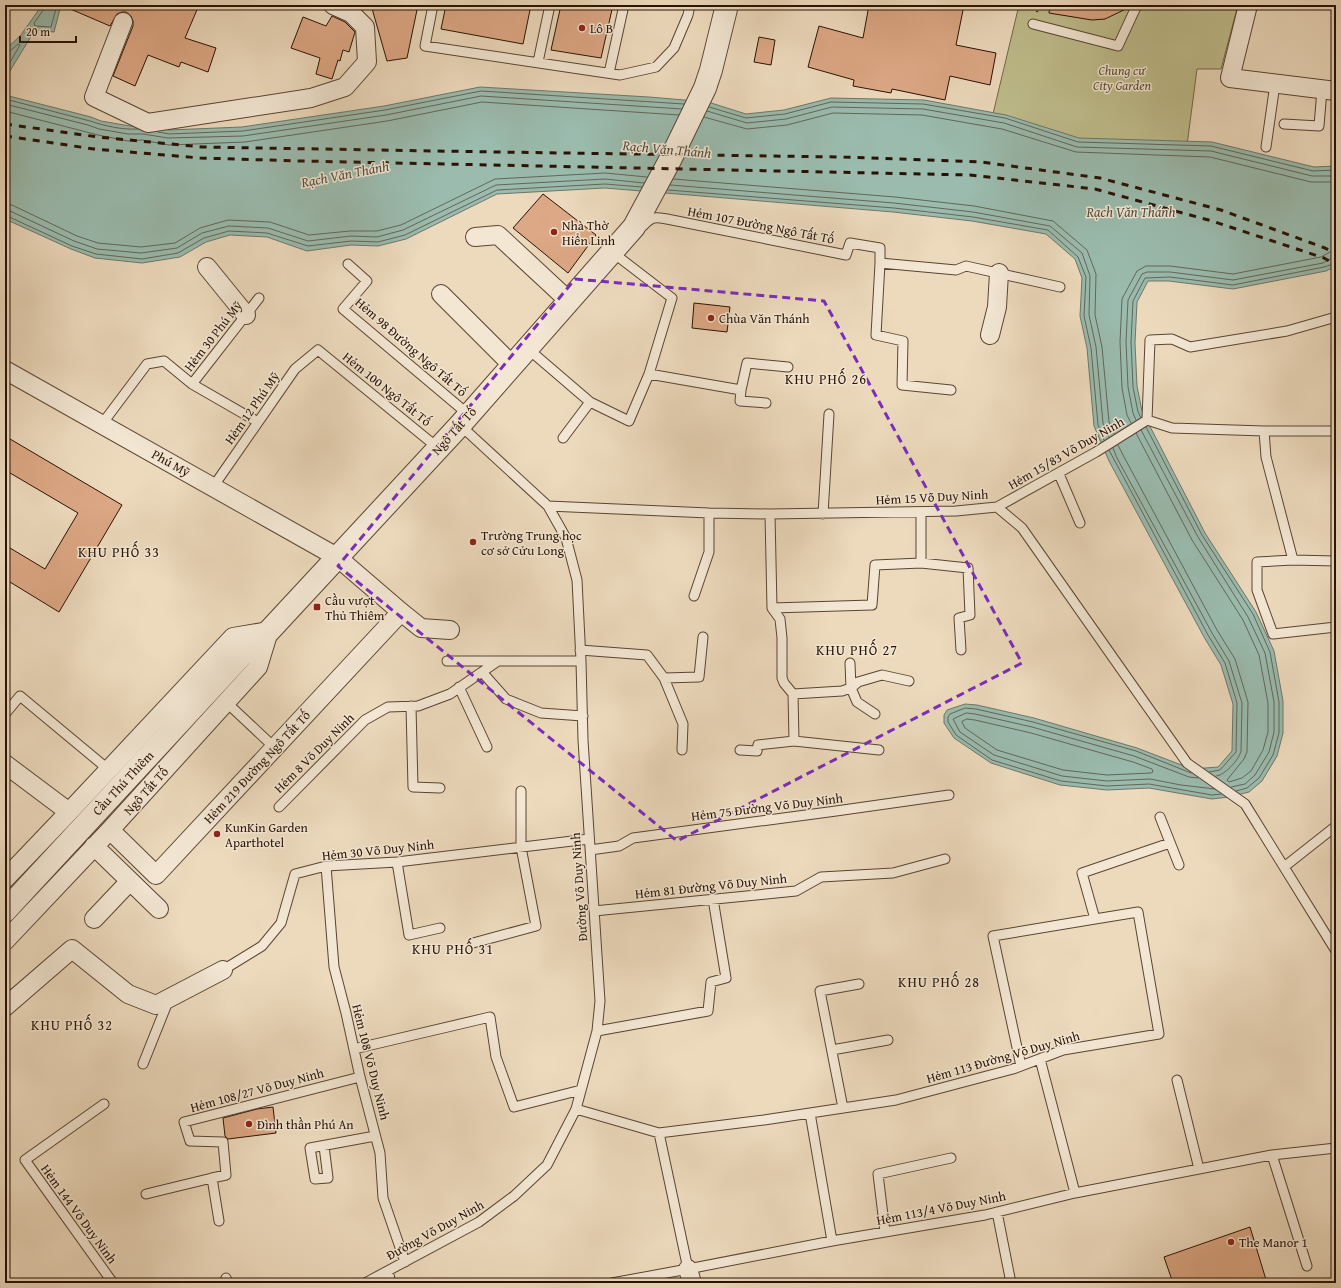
<svg xmlns="http://www.w3.org/2000/svg" width="1341" height="1288" font-family="'Gentium Book Plus',serif">
	<style>
		.green { fill: #bfbd8c; stroke: #746848 }
		.water { fill: #9abbae; stroke: #6d776a }
		.lines { fill: none; stroke-linecap: round; stroke-linejoin: round }
		.shore { stroke: #626659; stroke-width: 1 }
		.building { fill: #dda885; stroke: #291204 }
		.service-casing { stroke: #5a4432; stroke-width: 11 }
		.minor-casing { stroke: #5a4432; stroke-width: 20 }
		.tertiary-casing { stroke: #5a4432; stroke-width: 24 }
		.path { stroke: #291204; stroke-width: 2.5; stroke-dasharray: 1 2; stroke-linecap: butt }
		.service { stroke: #f3e7d4; stroke-width: 9 }
		.minor { stroke: #f3e7d4; stroke-width: 18 }
		.tertiary { stroke: #f3e7d4; stroke-width: 22 }
		.rail { stroke: #291204; stroke-width: 3; stroke-dasharray: 7 7; stroke-linecap: butt }
		.marked { fill: none; stroke: #7b2cbf; stroke-width: 3; stroke-dasharray: 8 5; stroke-linejoin: round }
		.poi-dot { fill: #8f2418; stroke: #f3e7d4; stroke-width: 1.5 }
		.labels { text-anchor: middle; dominant-baseline: central; stroke-width: 3; stroke-linejoin: round; paint-order: stroke }
		.poi-label { font-size: 13px; fill: #291204; stroke: #f3e7d4; text-anchor: start }
		.park-label { font-size: 13px; font-style: italic; fill: #5e4e34; stroke: #f3e7d4 }
		.street-label { font-size: 13px; fill: #291204; stroke: #f3e7d4 }
		.water-label { font-size: 14px; font-style: italic; fill: #514d40; stroke: #f3e7d4 }
		.neighbourhood-label { font-size: 14px; letter-spacing: 1px; fill: #291204; stroke: #f3e7d4 }
	</style>
	<rect width="100%" height="100%" fill="#eddabd"/>
	<filter id="stains"><feTurbulence type="fractalNoise" baseFrequency=".005" numOctaves="4"/><feColorMatrix values="0 0 0 0 .2 0 0 0 0 .09 0 0 0 0 .02 0 0 0 .5 -.17"/></filter>
	<radialGradient id="worn" r=".72"><stop offset=".6" stop-color="#630" stop-opacity="0"/><stop offset="1" stop-color="#630" stop-opacity=".3"/></radialGradient>
	<path class="green" d="M 1019,5 L 1238,5 L 1221,69 L 1197,69 L 1184,168 L 992,118 Z"/>
	<path class="water" d="M 42,5 L 61,5 L 54,32 L 35,30 L 5,79 L 5,50 L 21,35 Z
		M 480,87 L 649,97 L 708,102 L 746,114 L 784,110 L 831,98 L 924,100 L 1006,115 L 1079,138 L 1212,142 L 1314,167 L 1336,166 L 1336,266 L 1326,271 L 1233,289 L 1169,281 L 1148,281 L 1137,302 L 1135,343 L 1137,386 L 1142,411 L 1205,533 L 1256,612 L 1274,651 L 1283,701 L 1283,733 L 1277,756 L 1262,781 L 1249,792 L 1229,797 L 1212,799 L 1149,788 L 1107,790 L 1060,785 L 991,763 L 954,738 L 944,723 L 944,715 L 947,710 L 965,704 L 977,705 L 1034,718 L 1137,748 L 1192,769 L 1218,767 L 1232,751 L 1233,704 L 1221,665 L 1204,637 L 1109,461 L 1094,426 L 1087,348 L 1080,316 L 1082,278 L 1075,259 L 1046,234 L 972,221 L 893,212 L 605,188 L 497,194 L 406,239 L 378,246 L 351,245 L 307,251 L 267,237 L 230,235 L 206,242 L 180,257 L 142,263 L 95,258 L 71,249 L 5,219 L 5,95 L 91,117 L 101,121 L 130,126 L 143,125 L 169,130 L 242,127 L 384,106 Z"/>
	<g class="lines">
		<path class="shore" d="M 45,5 L 44,9 L 34,23 L 35,26 L 51,27 L 57,5
			M 5,53 L 9,52 L 18,44 L 20,45 L 5,71
			M 5,99 L 90,121 C 105,126 122,130 138,129
			M 5,104 L 88,125 L 99,129 L 128,134 L 143,134 L 168,138 L 243,136 L 386,115 L 481,96 L 682,109
			M 709,107 L 746,118 L 785,114 L 831,102 L 923,104 L 1005,118 L 1078,142 L 1211,146 L 1313,171 L 1336,170
			M 5,111 L 98,135 L 128,141 L 142,140 L 169,145 L 245,142 L 387,121 L 482,102 L 679,115
			M 707,111 L 747,123 L 786,119 L 832,107 L 923,109 L 1004,123 L 1077,147 L 1211,151 L 1312,176 L 1336,176
			M 704,117 L 747,129 L 787,125 L 833,113 L 922,115 L 1002,129 L 1076,152 L 1210,157 L 1311,182 L 1336,182
			M 158,132 L 169,134 L 243,131 L 385,110 L 481,91 L 684,104
			M 673,179 L 895,197 L 974,206 L 1053,221 L 1087,250 L 1096,274 L 1095,315 L 1102,347 L 1109,422 L 1114,434
			M 670,185 L 894,203 L 973,212 L 1050,226 L 1082,253 L 1090,276 L 1089,315 L 1096,347 L 1103,423 L 1109,437
			M 668,190 L 894,208 L 973,217 L 1048,230 L 1078,257 L 1086,277 L 1084,316 L 1091,348 L 1098,425 L 1104,440
			M 5,204 L 12,205 L 77,236 L 98,243 L 141,247 L 175,243 L 200,228 L 228,220 L 270,222 L 309,235 L 350,231 L 377,231 L 401,225 L 495,179 L 605,173 L 647,177
			M 5,210 L 10,211 L 74,241 L 97,249 L 141,253 L 177,248 L 202,233 L 229,226 L 268,228 L 308,241 L 351,236 L 377,237 L 403,230 L 496,185 L 605,179 L 644,183
			M 5,215 L 72,246 L 96,254 L 142,259 L 178,253 L 204,238 L 229,231 L 267,233 L 308,246 L 351,241 L 378,242 L 405,235 L 497,190 L 605,184 L 642,187
			M 1141,418 L 1138,412 L 1133,387 L 1131,342 L 1133,301 L 1145,278 L 1170,277 L 1233,285 L 1324,267 L 1336,263
			M 1136,420 L 1133,413 L 1128,387 L 1126,342 L 1128,300 L 1142,274 L 1147,272 L 1170,272 L 1233,280 L 1323,263 L 1332,258 L 1336,257
			M 1131,423 L 1127,415 L 1122,388 L 1120,342 L 1122,299 L 1137,271 L 1146,266 L 1170,266 L 1233,274 L 1321,257 L 1330,252 L 1336,251
			M 1146,427 L 1202,535 L 1253,614 L 1270,652 L 1279,702 L 1279,733 L 1273,755 L 1259,778 L 1247,788 L 1236,791
			M 1141,430 L 1198,537 L 1248,617 L 1265,653 L 1274,702 L 1274,732 L 1269,752 L 1255,775 L 1245,784 L 1231,787
			M 1118,445 L 1123,455 L 1217,630 L 1235,659 L 1248,702 L 1247,752 L 1244,759 L 1227,780 L 1229,782 L 1242,778 L 1251,771 L 1263,750 L 1268,732 L 1268,703 L 1259,655 L 1243,620 L 1192,540 L 1136,433
			M 1113,448 L 1117,458 L 1212,633 L 1229,661 L 1242,703 L 1241,751 C 1239,760 1224,776 1216,776
			M 1109,450 L 1208,635 L 1225,663 L 1237,703 L 1236,752 L 1220,770 L 1209,772
			M 967,719 L 975,720 L 1031,733 L 1133,762 L 1152,769 L 1153,772 L 1151,773 L 1107,775 L 1063,770 L 997,750 L 965,728 L 962,722 Z
			M 1191,773 L 1136,751 L 1033,722 L 976,709 L 965,708 L 950,714 L 948,717 L 948,722 L 956,735 L 992,760 L 1061,781 L 1107,786 L 1149,784 L 1212,795 L 1221,794
			M 1198,778 L 1189,777 L 1134,756 L 1032,727 L 975,714 L 966,713 L 953,719 L 960,732 L 994,755 L 1062,776 L 1107,781 L 1150,779 L 1181,785 L 1215,789"/>
	</g>
	<path class="building" d="M 61,5 L 199,5 L 185,38 L 216,48 L 208,72 L 181,62 L 179,67 L 148,55 L 135,86 L 113,76 L 133,26 L 133,21 L 131,16 L 126,12 L 122,12 L 117,14 L 110,26 Z
		M 371,5 L 418,5 L 407,58 L 387,61 Z
		M 446,5 L 531,5 L 523,44 L 441,29 Z
		M 561,5 L 613,5 L 601,58 L 551,50 Z
		M 869,5 L 964,5 L 956,45 L 996,53 L 990,85 L 950,76 L 945,100 L 892,89 L 891,93 L 853,86 L 854,80 L 808,67 L 819,26 L 863,38 Z
		M 1050,5 L 1130,5 L 1130,7 L 1105,19 L 1092,20 L 1049,13 Z
		M 332,16 L 345,22 L 355,32 L 349,52 L 343,50 L 340,61 L 338,60 L 332,79 L 316,74 L 320,58 L 291,48 L 303,17 L 326,26 Z
		M 759,37 L 775,40 L 771,65 L 754,62 Z
		M 543,194 L 596,235 L 568,273 L 513,228 Z
		M 694,303 L 730,307 L 727,332 L 692,328 Z
		M 5,436 L 122,505 L 59,612 L 5,579 L 5,545 L 45,569 L 78,513 L 5,470 Z
		M 273,1107 L 276,1133 L 228,1139 L 225,1136 L 223,1118 L 257,1109 Z
		M 1250,1227 L 1267,1283 L 1173,1283 L 1164,1257 Z"/>
	<g class="lines">
		<defs>
			<path id="service" d="M 433,5 L 425,46 L 620,75 L 656,67 L 674,48 L 688,15 L 690,5
				M 1033,24 L 1118,46 L 1137,5
				M 538,62 L 550,5
				M 609,73 L 624,5
				M 1284,124 L 1319,126 L 1322,90
				M 1266,147 L 1275,84
				M 643,226 C 652,216 655,217 667,219 L 846,255 L 850,243 L 880,248 L 880,263 L 956,270 L 966,266 L 1060,287
				M 612,252 L 672,298 L 649,374
				M 880,263 L 876,335 L 903,341 L 902,385 L 951,390
				M 348,264 L 367,281 L 343,309 L 469,415
				M 527,348 L 590,402 L 629,421 L 649,374 L 741,390
				M 192,384 L 258,422
				M 766,403 L 740,401 L 741,390 L 747,363 L 788,367
				M 1147,420 L 1150,340 L 1172,339 L 1190,347 L 1287,331 L 1336,317
				M 1147,420 L 1172,428 L 1264,431 L 1336,431
				M 102,424 L 147,364 L 164,361 L 192,384 L 259,298
				M 1264,431 L 1266,457 L 1293,560
				M 563,438 L 590,402
				M 1059,474 L 1080,523
				M 213,487 L 295,369 L 318,350 L 438,448
				M 548,506 L 709,513 L 770,514 L 956,511 L 997,507 L 1022,528 L 1187,763 L 1245,804 L 1336,951
				M 997,507 L 1096,452 L 1147,420
				M 770,514 L 772,608 L 780,619 L 782,638 L 782,678 L 784,683 L 793,694 L 794,741 L 879,750
				M 823,514 L 829,414
				M 1336,561 L 1293,560 L 1257,562 L 1257,590 L 1273,634 L 1336,627
				M 921,563 L 921,512
				M 694,596 L 709,552 L 709,513
				M 772,608 L 872,605 L 875,565 L 921,563 L 968,568 L 970,615 L 959,618 L 961,650
				M 580,650 L 647,655 L 664,678 L 683,724 L 682,750
				M 447,661 L 498,661
				M 850,663 L 851,688 L 857,702 L 875,714
				M 482,672 L 498,661 L 581,661
				M 664,678 L 699,677 L 703,637
				M 459,687 L 487,747
				M 793,694 L 842,691 L 851,688 L 858,682 L 882,675 L 909,681
				M 226,702 L 275,748
				M 411,706 L 413,787 L 440,788
				M 5,714 L 20,696 L 109,770
				M 740,750 L 757,751 L 758,745 L 794,741
				M 279,807 L 365,720 L 388,707 L 418,706 L 450,694 L 482,672 L 506,699 L 541,713 L 583,716
				M 1160,817 L 1179,865
				M 590,850 L 619,846 L 633,838 L 836,811 L 949,795
				M 397,862 L 409,935 L 440,928
				M 326,866 L 334,967 L 346,1013 L 360,1077 L 380,1153 L 383,1198 L 405,1262
				M 1284,867 L 1336,826
				M 594,911 L 796,891 L 821,877 L 893,873 L 945,859
				M 473,943 L 536,926 L 521,847 L 521,791
				M 223,970 L 262,946 L 281,923 L 295,874 L 326,866 L 397,862 L 589,839
				M 597,1031 L 708,1011 L 711,982 L 726,978 L 713,899
				M 354,1049 L 490,1017 L 496,1057 L 514,1107 L 581,1090
				M 832,1050 L 888,1040
				M 1040,1059 L 1075,1193
				M 143,1064 L 169,999
				M 1021,1066 L 993,936 L 1095,919
				M 1177,1080 L 1199,1169
				M 104,1104 L 25,1160 L 113,1283
				M 843,1108 L 820,991 L 859,984
				M 576,1109 L 659,1133 L 764,1120 L 896,1100 L 1013,1069 L 1063,1050 L 1159,1034 L 1138,912 L 1095,919 L 1082,873 L 1170,843
				M 810,1113 L 832,1241
				M 659,1133 L 688,1269 L 832,1241 L 985,1215 L 1075,1193 L 1272,1155 L 1336,1148
				M 324,1146 L 328,1178 L 315,1179 L 310,1148 L 375,1136
				M 1272,1155 L 1307,1266
				M 146,1194 L 212,1178
				M 997,1212 L 1011,1283
				M 219,1221 L 212,1178 L 226,1175 L 223,1142 L 190,1141 L 184,1122 L 360,1077
				M 885,1232 L 878,1174 L 951,1158
				M 388,1271 L 391,1283
				M 226,1278 L 228,1283
				M 365,1283 L 479,1222 L 514,1196 L 547,1165 L 576,1109 L 597,1031 L 600,1001 L 583,740 L 581,661 L 577,580 L 566,538 L 548,506 L 460,425
				M 612,1283 L 688,1269"/>
			<path id="minor" d="M 1248,5 L 1230,78 L 1336,91
				M 123,22 L 94,97 L 148,123 L 311,98 L 345,87 L 367,62 L 365,27 L 351,13 L 333,5
				M 475,237 L 498,235 L 569,301
				M 207,267 L 246,315
				M 441,294 L 512,365
				M 990,335 L 997,307 L 999,273
				M 5,370 L 337,557 L 401,612 L 421,628 L 450,630
				M 5,764 L 69,812
				M 110,830 L 156,875 L 401,612
				M 94,846 L 159,909
				M 5,879 L 69,812 L 233,637 L 269,631 L 258,667 L 110,830 L 5,941
				M 94,919 L 130,881
				M 5,1007 L 72,949 L 128,994 L 156,1005 L 223,970
				M 688,1269 L 692,1283"/>
			<path id="tertiary" d="M 5,911 L 241,656 L 269,631 L 460,425 L 634,227 L 670,160 L 705,88 L 711,70 L 727,5"/>
		</defs>
		<use href="#service" class="service-casing"/>
		<use href="#minor" class="minor-casing"/>
		<use href="#tertiary" class="tertiary-casing"/>
		<path class="path" d="M 1037,12 L 1039,5"/>
		<use href="#service" class="service"/>
		<use href="#minor" class="minor"/>
		<use href="#tertiary" class="tertiary"/>
		<path class="rail" d="M 5,124 L 98,137 L 202,147 L 496,152 L 840,157 L 981,162 L 1100,178 L 1221,210 L 1325,248 L 1336,254
			M 5,136 L 94,149 L 200,158 L 301,161 L 970,175 L 1095,189 L 1212,221 L 1324,258 L 1336,265"/>
	</g>
	<path class="marked" d="M 575,279 L 824,301 L 1022,663 L 677,841 L 338,566 Z"/>
	<g class="poi-dot">
		<circle cx="582" cy="28" r="4"/>
		<circle cx="554" cy="232" r="4"/>
		<circle cx="711" cy="318" r="4"/>
		<circle cx="473" cy="542" r="4"/>
		<rect x="313" y="603" width="8" height="8" rx="2"/>
		<circle cx="217" cy="834" r="4"/>
		<circle cx="249" cy="1124" r="4"/>
		<circle cx="1231" cy="1242" r="4"/>
	</g>
	<g class="labels">
		<g class="poi-label">
			<text x="590" y="28">Lô B</text>
			<text x="562" y="225">Nhà Thờ<tspan x="562" dy="15">Hiển Linh</tspan></text>
			<text x="719" y="318">Chùa Văn Thánh</text>
			<text x="481" y="535">Trường Trung học<tspan x="481" dy="15">cơ sở Cửu Long</tspan></text>
			<text x="325" y="600">Cầu vượt<tspan x="325" dy="15">Thủ Thiêm</tspan></text>
			<text x="225" y="827">KunKin Garden<tspan x="225" dy="15">Aparthotel</tspan></text>
			<text x="257" y="1124">Đình thần Phú An</text>
			<text x="1239" y="1242">The Manor 1</text>
		</g>
		<g class="park-label">
			<text x="1122" y="70">Chung cư<tspan x="1122" dy="15">City Garden</tspan></text>
		</g>
		<g class="street-label">
			<text transform="translate(761 225) rotate(11)">Hẻm 107 Đường Ngô Tất Tố</text>
			<text transform="translate(213 336) rotate(-52)">Hẻm 30 Phú Mỹ</text>
			<text transform="translate(411 347) rotate(41)">Hẻm 98 Đường Ngô Tất Tố</text>
			<text transform="translate(387 389) rotate(39)">Hẻm 100 Ngô Tất Tố</text>
			<text transform="translate(252 408) rotate(-55)">Hẻm 12 Phú Mỹ</text>
			<text transform="translate(454 431) rotate(-48)">Ngô Tất Tố</text>
			<text transform="translate(1066 453) rotate(-30)">Hẻm 15/83 Võ Duy Ninh</text>
			<text transform="translate(171 463) rotate(29)">Phú Mỹ</text>
			<text transform="translate(932 497) rotate(-3)">Hẻm 15 Võ Duy Ninh</text>
			<text transform="translate(314 753) rotate(-45)">Hẻm 8 Võ Duy Ninh</text>
			<text transform="translate(257 767) rotate(-47)">Hẻm 219 Đường Ngô Tất Tố</text>
			<text transform="translate(123 783) rotate(-47)">Cầu Thủ Thiêm</text>
			<text transform="translate(146 791) rotate(-48)">Ngô Tất Tố</text>
			<text transform="translate(767 807) rotate(-7)">Hẻm 75 Đường Võ Duy Ninh</text>
			<text transform="translate(378 850) rotate(-6)">Hẻm 30 Võ Duy Ninh</text>
			<text transform="translate(711 886) rotate(-6)">Hẻm 81 Đường Võ Duy Ninh</text>
			<text transform="translate(579 887) rotate(-94)">Đường Võ Duy Ninh</text>
			<text transform="translate(1003 1057) rotate(-16)">Hẻm 113 Đường Võ Duy Ninh</text>
			<text transform="translate(371 1062) rotate(76)">Hẻm 108 Võ Duy Ninh</text>
			<text transform="translate(257 1090) rotate(-15)">Hẻm 108/27 Võ Duy Ninh</text>
			<text transform="translate(941 1208) rotate(-11)">Hẻm 113/4 Võ Duy Ninh</text>
			<text transform="translate(79 1214) rotate(54)">Hẻm 144 Võ Duy Ninh</text>
			<text transform="translate(435 1230) rotate(-29)">Đường Võ Duy Ninh</text>
		</g>
		<g class="water-label">
			<text transform="translate(667 149) rotate(5)">Rạch Văn Thánh</text>
			<text transform="translate(345 174) rotate(-11)">Rạch Văn Thánh</text>
			<text x="1131" y="212">Rạch Văn Thánh</text>
		</g>
		<g class="neighbourhood-label">
			<text x="826" y="379">KHU PHỐ 26</text>
			<text x="119" y="552">KHU PHỐ 33</text>
			<text x="857" y="650">KHU PHỐ 27</text>
			<text x="453" y="949">KHU PHỐ 31</text>
			<text x="939" y="982">KHU PHỐ 28</text>
			<text x="72" y="1025">KHU PHỐ 32</text>
		</g>
	</g>
	<rect width="1341" height="1288" fill="none" stroke="#eddabd" stroke-width="20"/>
	<rect x="6" y="6" width="1329" height="1276" fill="none" stroke="#291204" stroke-width="2"/>
	<rect x="10" y="10" width="1321" height="1268" fill="none" stroke="#291204"/>
	<path d="M20 36v6h56v-6" fill="none" stroke="#291204" stroke-width="2"/>
	<text x="26" y="36" font-size="12" fill="#291204" stroke="#f3e7d4" stroke-width="3" paint-order="stroke">20 m</text>
	<rect width="100%" height="100%" filter="url(#stains)"/>
	<rect width="100%" height="100%" fill="url(#worn)"/>
</svg>
